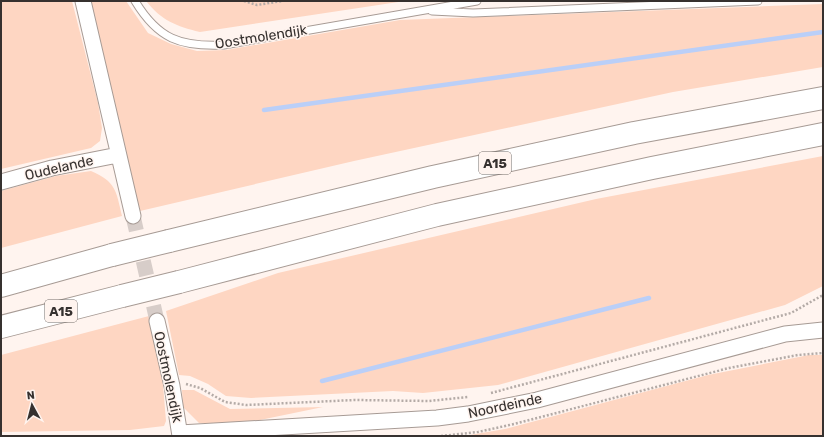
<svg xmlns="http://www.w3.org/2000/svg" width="824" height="437" font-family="Rubik,sans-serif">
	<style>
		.green { fill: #fed6c2 }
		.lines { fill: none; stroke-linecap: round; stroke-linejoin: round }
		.stream { stroke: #bacff8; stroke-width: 4.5 }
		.street-tunnel { stroke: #d7cdc9; stroke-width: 15; stroke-dasharray: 15 8; stroke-linecap: butt }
		.lane-casing { stroke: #a79b95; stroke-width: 9 }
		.street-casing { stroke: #a79b95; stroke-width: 17 }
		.highway-casing { stroke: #a79b95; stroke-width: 24 }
		.path { stroke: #b4aba7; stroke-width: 2.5; stroke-dasharray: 2 2; stroke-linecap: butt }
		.lane { stroke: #fff; stroke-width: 7 }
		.street { stroke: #fff; stroke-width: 15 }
		.highway { stroke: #fff; stroke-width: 22 }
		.highway-bridge-casing { stroke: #a79b95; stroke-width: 24; stroke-linecap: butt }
		.highway-bridge { stroke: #fff; stroke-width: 22 }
		.labels { text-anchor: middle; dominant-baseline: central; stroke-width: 3; stroke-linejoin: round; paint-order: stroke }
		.shield { fill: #fff4ef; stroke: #726c69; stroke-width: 1 }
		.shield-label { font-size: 13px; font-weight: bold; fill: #36312f }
		.street-label { font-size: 14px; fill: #36312f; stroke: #fff4ef }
	</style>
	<rect width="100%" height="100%" fill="#fff4ef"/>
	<path class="green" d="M 1,1 L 72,1 L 98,103 L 102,128 L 100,141 L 91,148 L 1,169 Z
		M 89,1 L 126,1 L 148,33 L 171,44 L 197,51 L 226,50 L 400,20 L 823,4 L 823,67 L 673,92 L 354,161 L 140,211 Z
		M 146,1 L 405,1 L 200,32 C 176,26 162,21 146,1 Z
		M 823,156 L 823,286 L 785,305 L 498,385 L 423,393 L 393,391 L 251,398 L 226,396 L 208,384 L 190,376 L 179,375 L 166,311 L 278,273 L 596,199 Z
		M 91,171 C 116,182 116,190 122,216 L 1,248 L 1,191 L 56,176 Z
		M 149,316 L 163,385 L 166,421 L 164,426 L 130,430 L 1,432 L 1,355 Z
		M 809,355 L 823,355 L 823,436 L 464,436 L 505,429 L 708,375 Z
		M 182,390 L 194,390 L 230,409 L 323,407 L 241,424 L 199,423 L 183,407 Z"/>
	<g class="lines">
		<path class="stream" d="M 264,110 L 823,32
			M 322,381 L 649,298"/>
		<path class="street-tunnel" d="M 133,216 L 157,321"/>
		<defs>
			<path id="lane" d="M 135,1 C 158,39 180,47 224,45 L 477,1
				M 432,11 L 473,13 L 758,1"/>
			<path id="street" d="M 83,1 L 133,216
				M 1,182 L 52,168 L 118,155
				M 157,321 L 172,386 L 180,436
				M 180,433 L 437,418 L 468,414 L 537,400 L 785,334 L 823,330"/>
			<path id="highway" d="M 169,241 L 433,177 L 634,133 L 823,98
				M 179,282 L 437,215 L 652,168 L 823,134
				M 1,286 L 112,255
				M 1,327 L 122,296"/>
		</defs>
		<use href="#lane" class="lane-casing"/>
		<use href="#street" class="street-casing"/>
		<use href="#highway" class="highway-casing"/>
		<path class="path" d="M 244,1 L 257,5 L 282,1
			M 186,384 L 200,388 L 225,402 L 246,405 L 355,400 L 429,401 L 468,397
			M 491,393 L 791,313 L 823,295
			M 441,436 L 478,432 L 514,424 L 729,368 L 798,355 L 823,353"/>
		<use href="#lane" class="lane"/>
		<use href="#street" class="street"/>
		<use href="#highway" class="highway"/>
		<defs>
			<path id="highway-bridge" d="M 112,255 L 169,241
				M 122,296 L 179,282"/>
		</defs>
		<use href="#highway-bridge" class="highway-bridge-casing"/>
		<use href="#highway-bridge" class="highway-bridge"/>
	</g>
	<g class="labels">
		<g class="shield">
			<rect x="479" y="152" width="32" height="22" rx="3"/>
			<rect x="45" y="300" width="32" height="22" rx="3"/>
		</g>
		<g class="shield-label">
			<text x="495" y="163">A15</text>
			<text x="61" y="311">A15</text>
		</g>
		<g class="street-label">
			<text transform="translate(261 37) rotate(-9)">Oostmolendijk</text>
			<text transform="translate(59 168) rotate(-13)">Oudelande</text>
			<text transform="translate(168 377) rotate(78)">Oostmolendijk</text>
			<text transform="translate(505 406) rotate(-12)">Noordeinde</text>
		</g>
	</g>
	<rect width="824" height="437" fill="none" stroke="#36312f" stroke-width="4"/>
	<g transform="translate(32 405) rotate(353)" stroke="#fff4ef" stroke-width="3" paint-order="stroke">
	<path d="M0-3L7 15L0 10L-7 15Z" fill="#36312f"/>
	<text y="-6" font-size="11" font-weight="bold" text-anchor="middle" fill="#36312f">N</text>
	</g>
</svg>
